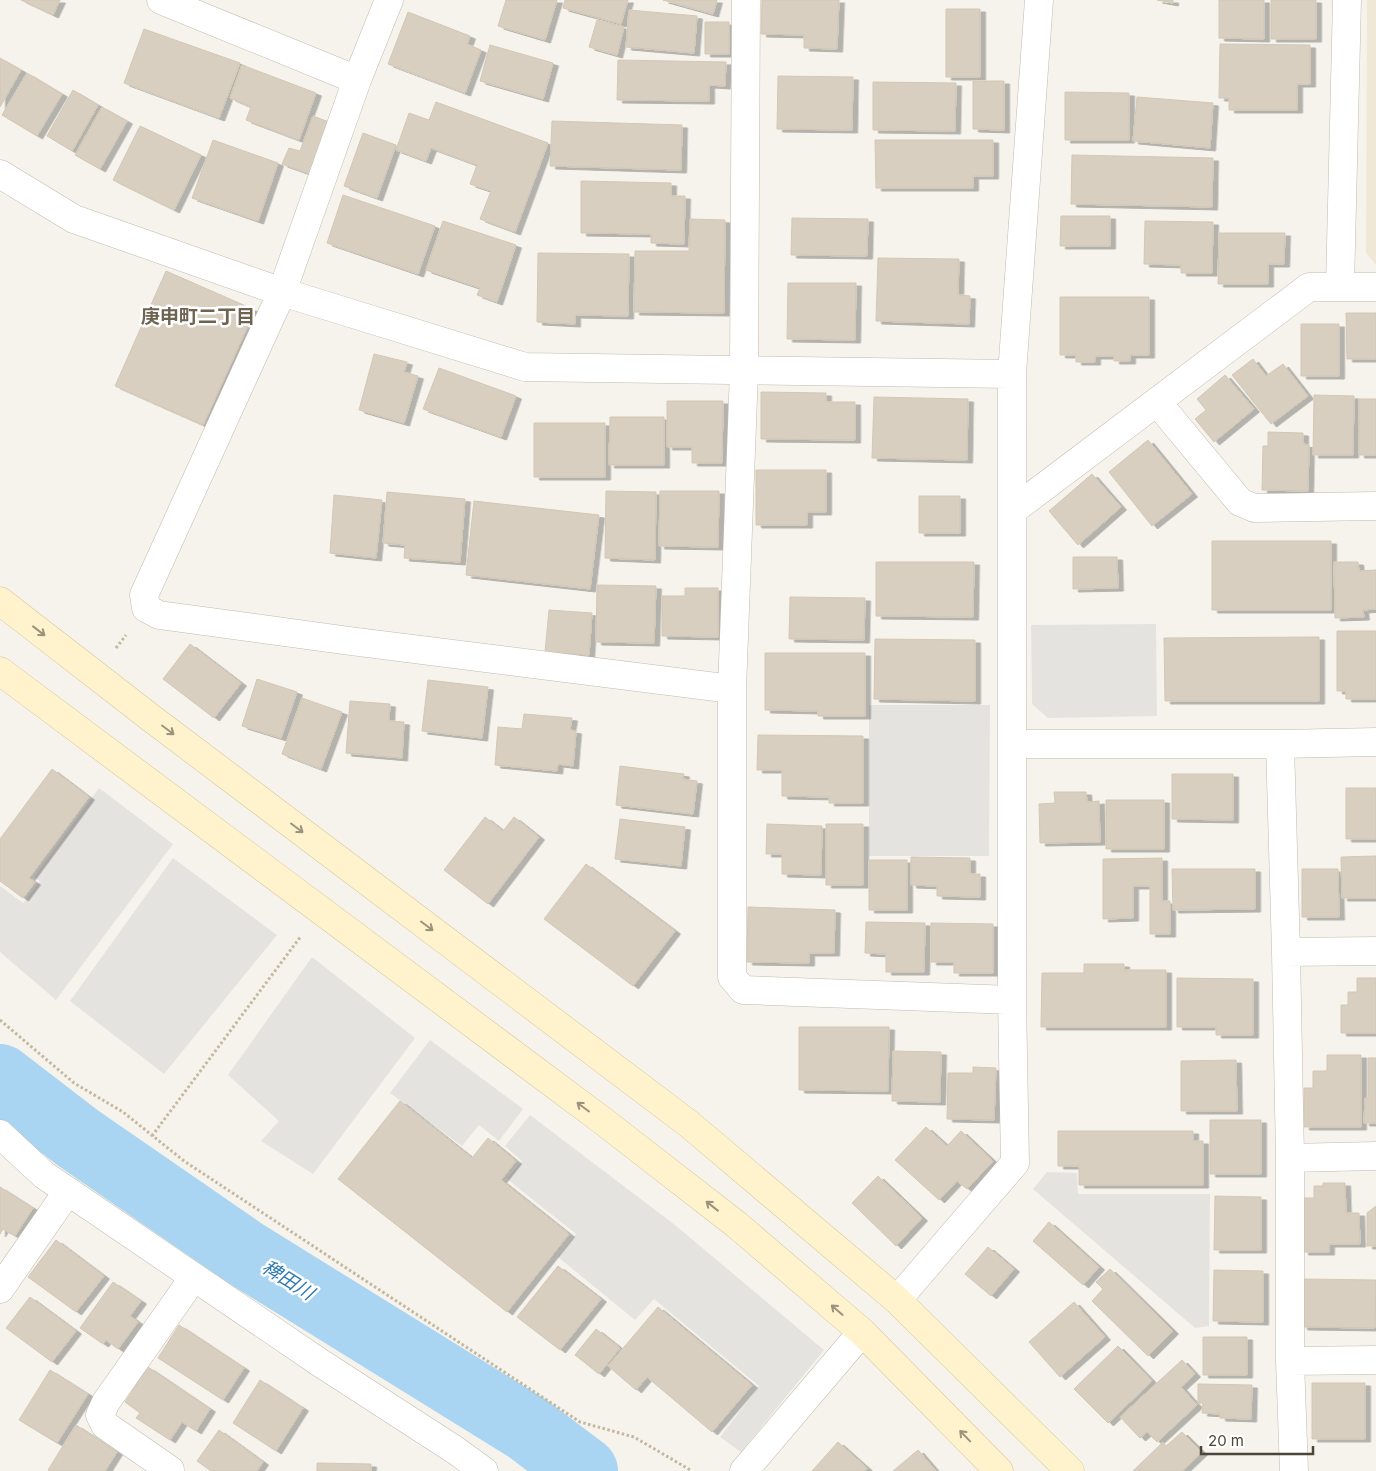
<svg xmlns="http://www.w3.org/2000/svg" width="1376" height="1471" font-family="Inter,'Noto Sans JP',sans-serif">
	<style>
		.education { fill: #efe8d6 }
		.parking { fill: #e5e3e0 }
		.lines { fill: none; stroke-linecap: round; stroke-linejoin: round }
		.river { stroke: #a9d4f2; stroke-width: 68 }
		.building { fill: #d8cfc1; stroke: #d3c7b4; filter: url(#shadow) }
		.street-casing { stroke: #c2bbae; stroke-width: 29 }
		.secondary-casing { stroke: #d6c79b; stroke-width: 29 }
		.path { stroke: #c4b79f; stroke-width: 3; stroke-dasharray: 2.5 2.5; stroke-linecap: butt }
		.street { stroke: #fff; stroke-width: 28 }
		.secondary { stroke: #fff3cd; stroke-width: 28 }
		.oneway { stroke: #9c937c }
		.labels { text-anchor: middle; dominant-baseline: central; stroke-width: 5; stroke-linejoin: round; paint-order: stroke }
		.neighbourhood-label { font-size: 19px; font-weight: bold; fill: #6e6250; stroke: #fff }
		.water-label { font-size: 19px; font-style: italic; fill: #2e7ab2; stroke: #fff }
	</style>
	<defs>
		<filter id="shadow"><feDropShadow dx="5.5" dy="3" stdDeviation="0" flood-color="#0004"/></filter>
	</defs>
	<rect width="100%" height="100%" fill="#f6f3ec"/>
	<path class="education" d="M 1367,0 L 1376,0 L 1376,265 L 1366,253 Z"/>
	<path class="parking" d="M 1156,624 L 1157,716 L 1048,718 L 1032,704 L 1031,625 Z
		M 869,705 L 990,705 L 989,856 L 869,856 Z
		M 99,788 L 173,844 L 56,1000 L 0,952 L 0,886 L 23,903 L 40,881 L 34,877 Z
		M 173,858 L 277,935 L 164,1074 L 70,1001 Z
		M 312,957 L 415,1038 L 313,1174 L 261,1141 L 279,1121 L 228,1075 Z
		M 430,1040 L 523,1109 L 499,1141 L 479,1125 L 462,1146 L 390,1093 Z
		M 530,1115 L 675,1225 L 824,1350 L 741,1452 L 720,1437 L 759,1386 L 654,1299 L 635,1320 L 558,1257 L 576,1234 L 507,1179 L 522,1161 L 505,1146 Z
		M 1047,1172 L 1077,1173 L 1078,1194 L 1210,1194 L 1209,1326 L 1195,1328 L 1033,1189 Z"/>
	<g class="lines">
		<path class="river" d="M 0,1078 L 78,1138 L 246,1254 L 527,1428 L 584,1471"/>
	</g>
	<path class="building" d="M 21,0 L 60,0 L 53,15 Z
		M 506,0 L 557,0 L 545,40 L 498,26 Z
		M 565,0 L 628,0 L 621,24 L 563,8 Z
		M 663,0 L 717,0 L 713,14 Z
		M 762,0 L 839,0 L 837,49 L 804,48 L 804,35 L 761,34 Z
		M 1157,0 L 1173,0 L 1173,3 Z
		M 1219,0 L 1264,0 L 1264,39 L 1219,38 Z
		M 1271,0 L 1316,0 L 1316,39 L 1271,39 Z
		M 946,9 L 980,9 L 980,77 L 946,77 Z
		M 629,10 L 697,16 L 694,53 L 626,47 Z
		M 408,12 L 470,36 L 467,44 L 481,50 L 465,93 L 388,64 Z
		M 597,20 L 624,27 L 617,55 L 589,47 Z
		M 705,22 L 729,22 L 729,54 L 705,54 Z
		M 144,29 L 240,63 L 219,118 L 124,83 Z
		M 1220,44 L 1310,45 L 1310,84 L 1297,84 L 1297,110 L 1229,110 L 1229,98 L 1219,98 Z
		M 490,45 L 553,63 L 543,99 L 480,81 Z
		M 0,58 L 21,70 L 0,107 Z
		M 618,60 L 726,62 L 725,86 L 709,85 L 709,101 L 617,100 Z
		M 242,65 L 316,93 L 299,140 L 246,120 L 251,107 L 230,98 Z
		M 27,73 L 62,94 L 37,136 L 2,115 Z
		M 778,76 L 853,77 L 852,130 L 777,129 Z
		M 973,81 L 1004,81 L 1004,130 L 973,129 Z
		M 873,82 L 956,83 L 955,131 L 873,130 Z
		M 73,90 L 98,105 L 72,151 L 47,136 Z
		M 1065,92 L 1129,93 L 1129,140 L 1065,140 Z
		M 1137,97 L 1213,103 L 1210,148 L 1133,141 Z
		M 436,102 L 548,143 L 515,232 L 480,219 L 491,191 L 470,184 L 477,165 L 431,148 L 426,161 L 396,150 L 409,113 L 429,120 Z
		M 102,107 L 127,121 L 100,169 L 75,155 Z
		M 313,116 L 329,122 L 310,174 L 282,164 L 289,148 L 300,151 Z
		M 552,121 L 682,125 L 681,170 L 550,166 Z
		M 140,126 L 201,155 L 174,210 L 113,180 Z
		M 363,133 L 396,145 L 377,198 L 344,186 Z
		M 213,140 L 278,163 L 258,221 L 192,198 Z
		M 875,140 L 993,140 L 993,176 L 973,176 L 973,188 L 876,188 Z
		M 1072,155 L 1213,158 L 1212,207 L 1071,204 Z
		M 581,181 L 671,183 L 671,196 L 685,196 L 684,244 L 651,243 L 651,234 L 581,233 Z
		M 343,195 L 435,226 L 418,274 L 327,243 Z
		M 1061,216 L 1110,216 L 1110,246 L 1060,246 Z
		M 792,218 L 868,219 L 867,256 L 791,255 Z
		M 690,219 L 725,220 L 724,313 L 634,312 L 635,251 L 689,251 Z
		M 443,221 L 516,245 L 497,302 L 477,295 L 480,288 L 426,270 Z
		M 1145,221 L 1213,222 L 1212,273 L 1181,273 L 1181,265 L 1144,264 Z
		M 1219,233 L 1285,233 L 1284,264 L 1268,264 L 1268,284 L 1218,284 Z
		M 538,253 L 629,254 L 628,316 L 575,315 L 575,324 L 537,322 Z
		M 878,258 L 959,259 L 958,295 L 970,296 L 969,324 L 876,321 Z
		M 166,271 L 255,310 L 203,425 L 115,386 Z
		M 788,283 L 856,283 L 855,340 L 787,339 Z
		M 1060,297 L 1149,297 L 1149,355 L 1130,355 L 1130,361 L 1114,361 L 1114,356 L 1095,356 L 1095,362 L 1076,362 L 1076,355 L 1060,355 Z
		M 1346,313 L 1376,313 L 1376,359 L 1347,359 Z
		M 1301,324 L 1339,324 L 1339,376 L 1301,376 Z
		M 374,354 L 407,362 L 404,372 L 418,376 L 404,423 L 359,410 Z
		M 1253,359 L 1266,376 L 1283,364 L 1308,396 L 1271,424 L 1232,375 Z
		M 439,368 L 516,396 L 501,437 L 423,409 Z
		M 1225,375 L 1254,409 L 1214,442 L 1195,419 L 1206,410 L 1197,399 Z
		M 761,392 L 826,393 L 826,402 L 855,402 L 855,440 L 761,439 Z
		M 1314,395 L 1354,396 L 1353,455 L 1313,455 Z
		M 874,397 L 968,399 L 967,460 L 872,458 Z
		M 1359,399 L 1376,399 L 1376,455 L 1359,455 Z
		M 667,401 L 723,401 L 722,463 L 692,463 L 692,447 L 667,447 Z
		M 610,417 L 664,417 L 664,465 L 609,465 Z
		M 534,423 L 605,423 L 605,477 L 534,477 Z
		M 1268,432 L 1303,433 L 1303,444 L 1309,445 L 1308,491 L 1262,490 L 1263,446 L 1268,446 Z
		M 1148,440 L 1192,494 L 1152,526 L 1109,472 Z
		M 756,470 L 826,470 L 826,512 L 807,512 L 807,525 L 756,525 Z
		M 1092,474 L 1121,507 L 1078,545 L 1049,511 Z
		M 606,491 L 656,492 L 655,560 L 605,558 Z
		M 660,491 L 719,491 L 718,547 L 659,546 Z
		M 387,492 L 465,499 L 460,562 L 404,558 L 405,545 L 383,543 Z
		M 334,495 L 382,500 L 376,558 L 330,553 Z
		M 919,496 L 960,496 L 960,533 L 919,533 Z
		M 474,501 L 599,515 L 590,589 L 466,575 Z
		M 1212,541 L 1331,541 L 1331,610 L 1212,610 Z
		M 1073,557 L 1117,557 L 1118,588 L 1073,589 Z
		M 876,562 L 974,562 L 973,617 L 876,616 Z
		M 1334,562 L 1358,562 L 1359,571 L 1376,570 L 1376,609 L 1363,610 L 1364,617 L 1335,618 Z
		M 597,585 L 656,586 L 654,643 L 596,642 Z
		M 685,588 L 718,588 L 718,637 L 662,636 L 662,596 L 685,596 Z
		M 790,597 L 865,598 L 864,640 L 789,639 Z
		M 549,610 L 592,613 L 589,655 L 545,652 Z
		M 1337,631 L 1376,631 L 1376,699 L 1346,699 L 1346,691 L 1337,691 Z
		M 1319,637 L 1319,701 L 1165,701 L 1164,638 Z
		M 875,639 L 975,640 L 975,701 L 874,699 Z
		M 190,644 L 241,683 L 214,718 L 163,679 Z
		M 765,653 L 865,653 L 865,716 L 818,716 L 818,711 L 765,710 Z
		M 257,679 L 297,692 L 281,738 L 242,726 Z
		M 428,680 L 488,687 L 482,738 L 422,731 Z
		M 302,698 L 342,712 L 321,769 L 282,754 Z
		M 350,701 L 390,704 L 389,721 L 404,722 L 402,758 L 346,753 Z
		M 524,714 L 572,718 L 570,730 L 576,731 L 573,766 L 558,764 L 557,771 L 495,765 L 498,727 L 522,729 Z
		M 758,735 L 863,736 L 863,803 L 829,803 L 829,797 L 782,796 L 782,770 L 757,770 Z
		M 620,766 L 684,774 L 683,779 L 697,781 L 693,814 L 616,805 Z
		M 52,769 L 89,797 L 29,878 L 35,882 L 23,898 L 0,881 L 0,839 Z
		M 1172,774 L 1233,774 L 1233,820 L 1172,819 Z
		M 1346,788 L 1376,788 L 1376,839 L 1346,839 Z
		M 1054,792 L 1086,792 L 1087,802 L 1099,801 L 1100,842 L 1040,843 L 1039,804 L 1055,803 Z
		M 1106,800 L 1164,800 L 1164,849 L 1106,849 Z
		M 485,817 L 503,831 L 514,817 L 539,837 L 488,904 L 444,870 Z
		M 620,819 L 685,827 L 681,866 L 615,859 Z
		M 767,824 L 822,826 L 821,875 L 782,874 L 782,854 L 766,854 Z
		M 826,824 L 863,824 L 863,885 L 826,885 Z
		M 1376,856 L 1376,898 L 1342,898 L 1341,857 Z
		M 911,857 L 970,858 L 970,874 L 980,874 L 980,897 L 937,896 L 937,886 L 911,885 Z
		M 1162,858 L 1162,901 L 1170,901 L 1170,934 L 1150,934 L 1150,886 L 1133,886 L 1133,918 L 1103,919 L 1103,859 Z
		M 869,860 L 907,860 L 907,910 L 869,910 Z
		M 586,864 L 675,931 L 633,986 L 544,919 Z
		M 1172,869 L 1255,869 L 1255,909 L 1173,910 Z
		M 1302,869 L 1338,869 L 1339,917 L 1302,917 Z
		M 748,907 L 835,910 L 834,953 L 809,953 L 809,963 L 747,962 Z
		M 866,922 L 925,923 L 924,972 L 886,972 L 886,954 L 865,953 Z
		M 931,923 L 993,924 L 993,973 L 954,973 L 954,962 L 931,962 Z
		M 1084,964 L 1124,964 L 1124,970 L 1166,970 L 1166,1027 L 1041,1027 L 1042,973 L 1084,973 Z
		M 1177,978 L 1253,979 L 1253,1035 L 1216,1035 L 1216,1027 L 1177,1027 Z
		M 1357,978 L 1376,978 L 1376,1033 L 1341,1033 L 1341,1005 L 1348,1005 L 1348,992 L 1357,992 Z
		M 799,1027 L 889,1027 L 888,1091 L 799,1090 Z
		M 893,1051 L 941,1052 L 940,1102 L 892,1101 Z
		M 1327,1055 L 1361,1055 L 1361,1127 L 1304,1127 L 1304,1088 L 1313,1088 L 1313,1071 L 1327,1071 Z
		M 1368,1058 L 1376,1058 L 1376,1123 L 1364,1123 L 1365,1098 L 1368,1098 Z
		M 1236,1060 L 1237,1111 L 1181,1111 L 1181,1061 Z
		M 973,1067 L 996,1068 L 994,1120 L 947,1119 L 948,1073 L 973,1073 Z
		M 400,1101 L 472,1158 L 488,1138 L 516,1161 L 501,1180 L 569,1234 L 507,1312 L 338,1179 Z
		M 1210,1120 L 1261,1120 L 1261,1174 L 1210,1174 Z
		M 926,1127 L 947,1146 L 961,1131 L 993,1161 L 967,1189 L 957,1181 L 939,1200 L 895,1160 Z
		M 1058,1131 L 1193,1131 L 1193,1141 L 1203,1141 L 1203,1185 L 1079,1185 L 1079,1166 L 1058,1166 Z
		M 878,1176 L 922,1218 L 896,1246 L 852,1203 Z
		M 1323,1183 L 1345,1183 L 1346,1213 L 1359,1213 L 1360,1244 L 1329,1244 L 1329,1252 L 1303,1252 L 1303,1198 L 1314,1198 L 1314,1186 L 1323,1186 Z
		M 0,1187 L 33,1208 L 15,1236 L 3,1229 L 0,1234 Z
		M 1215,1196 L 1261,1197 L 1261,1250 L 1214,1250 Z
		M 1376,1206 L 1376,1246 L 1367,1246 L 1367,1213 Z
		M 1049,1222 L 1099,1267 L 1083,1285 L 1033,1241 Z
		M 56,1240 L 104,1276 L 76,1312 L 28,1277 Z
		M 988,1247 L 1014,1269 L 991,1296 L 965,1274 Z
		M 558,1266 L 601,1299 L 560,1350 L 517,1317 Z
		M 1110,1269 L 1173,1331 L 1148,1356 L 1092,1301 L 1103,1289 L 1096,1282 Z
		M 1214,1270 L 1263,1271 L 1263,1322 L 1213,1321 Z
		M 1303,1279 L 1376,1280 L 1375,1328 L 1302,1327 Z
		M 113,1282 L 141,1301 L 130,1316 L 138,1322 L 118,1349 L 106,1340 L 103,1344 L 80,1328 Z
		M 30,1297 L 76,1331 L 52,1362 L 6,1328 Z
		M 1074,1302 L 1105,1337 L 1060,1377 L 1029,1342 Z
		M 658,1307 L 752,1385 L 712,1432 L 647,1377 L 636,1390 L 608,1366 Z
		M 179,1325 L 244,1368 L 223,1400 L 158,1358 Z
		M 596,1329 L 620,1348 L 599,1374 L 575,1355 Z
		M 1203,1337 L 1247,1337 L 1247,1375 L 1203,1375 Z
		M 1118,1346 L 1152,1381 L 1108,1423 L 1074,1389 Z
		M 1182,1360 L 1195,1374 L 1181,1387 L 1197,1405 L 1157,1442 L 1147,1432 L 1140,1438 L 1120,1417 Z
		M 148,1367 L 210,1409 L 196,1431 L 182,1422 L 170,1440 L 136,1418 L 140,1413 L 125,1402 Z
		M 50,1370 L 88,1394 L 57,1443 L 19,1420 Z
		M 260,1380 L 303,1408 L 276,1451 L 233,1423 Z
		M 1312,1383 L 1365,1383 L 1365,1439 L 1312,1439 Z
		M 1198,1384 L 1252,1385 L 1251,1419 L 1220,1418 L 1220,1414 L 1202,1413 L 1203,1403 L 1198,1403 Z
		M 76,1425 L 117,1452 L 105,1471 L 51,1471 L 48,1470 Z
		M 219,1430 L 263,1462 L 257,1471 L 211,1471 L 197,1461 Z
		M 1182,1432 L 1202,1452 L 1182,1471 L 1133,1471 L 1163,1442 L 1166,1446 Z
		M 838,1442 L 867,1468 L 865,1471 L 812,1471 Z
		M 918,1450 L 936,1471 L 893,1471 Z
		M 317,1463 L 371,1464 L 371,1471 L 317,1471 Z"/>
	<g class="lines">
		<defs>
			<path id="street" d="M 161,0 L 357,80
				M 389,0 L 357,80 L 282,292 L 144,595 L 146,608 L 159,615 L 350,641 L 732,689
				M 746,0 L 744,371 L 732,689 L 732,977 L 743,990 L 1012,1000
				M 0,174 L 74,219 L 282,292 L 525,367 L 1012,374
				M 1340,286 L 1347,0
				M 1157,402 L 1240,502 L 1254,508 L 1376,506
				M 1012,511 L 1309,287 L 1376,287
				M 1013,744 L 1280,744 L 1376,742
				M 1280,744 L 1286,952 L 1290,1158 L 1290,1361 L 1294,1471
				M 1286,952 L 1376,951
				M 0,1134 L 44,1175 L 319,1362 L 455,1450 L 484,1471
				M 1290,1158 L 1376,1156
				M 0,1289 L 68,1191
				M 897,1300 L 1015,1163 L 1012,1000 L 1012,374 L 1039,0
				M 1290,1361 L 1376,1360
				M 170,1470 L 105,1425 L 100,1415 L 106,1402 L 194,1277
				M 744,1471 L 862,1332"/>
			<path id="secondary" d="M 0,601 L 151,718 L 689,1124 L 897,1300 L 1070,1471
				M 0,671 L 603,1121 L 737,1225 L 862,1332 L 999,1471"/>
		</defs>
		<use href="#street" class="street-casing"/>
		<use href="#secondary" class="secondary-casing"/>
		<path class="path" d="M 116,648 L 126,635
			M 0,1020 L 74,1083 L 123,1112 L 184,1161 L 580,1422 L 634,1437 L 692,1471
			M 152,1136 L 301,936"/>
		<use href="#street" class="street"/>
		<use href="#secondary" class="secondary"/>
	</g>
	<defs><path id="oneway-shaft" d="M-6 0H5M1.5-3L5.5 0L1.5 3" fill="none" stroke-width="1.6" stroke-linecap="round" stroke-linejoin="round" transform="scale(1.25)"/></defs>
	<g class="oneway">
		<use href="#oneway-shaft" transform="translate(39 631) rotate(38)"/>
		<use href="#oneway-shaft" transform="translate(168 730) rotate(37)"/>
		<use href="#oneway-shaft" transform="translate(297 828) rotate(37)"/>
		<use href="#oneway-shaft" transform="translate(427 926) rotate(37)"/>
		<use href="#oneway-shaft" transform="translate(583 1107) rotate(-143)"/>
		<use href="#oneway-shaft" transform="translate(712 1206) rotate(-142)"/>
		<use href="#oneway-shaft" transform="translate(837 1310) rotate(-139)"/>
		<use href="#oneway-shaft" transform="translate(965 1436) rotate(-134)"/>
	</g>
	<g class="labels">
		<g class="neighbourhood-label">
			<text x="198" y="316">庚申町二丁目</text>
		</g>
		<g class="water-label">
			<text transform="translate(288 1280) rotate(32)">稗田川</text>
		</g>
	</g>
	<path d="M1201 1446v8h112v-8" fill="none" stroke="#4b4439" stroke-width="2.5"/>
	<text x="1208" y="1446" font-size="15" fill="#4b4439" stroke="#ffffff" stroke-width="4" paint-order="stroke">20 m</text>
</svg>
